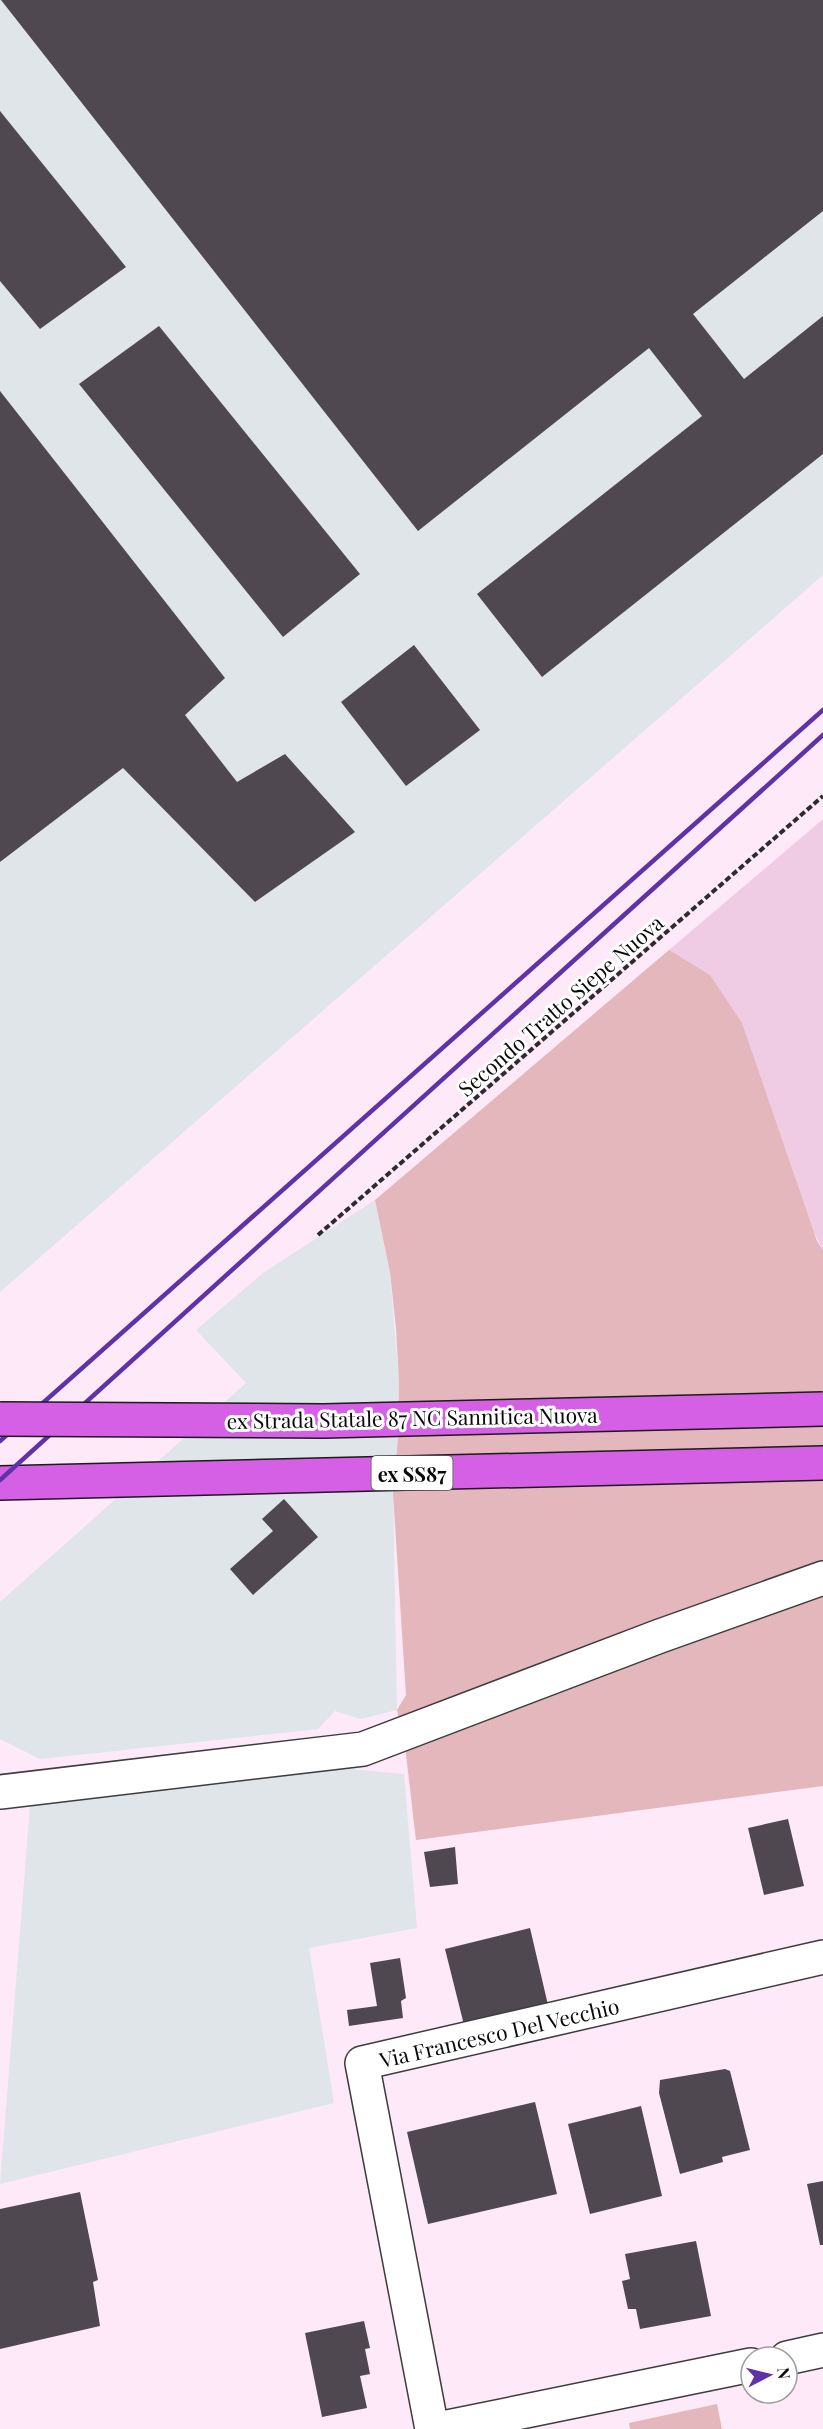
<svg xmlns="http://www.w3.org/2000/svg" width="823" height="2429" font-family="'Playfair Display',serif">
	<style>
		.industrial { fill: #dfe5e8 }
		.farmland { fill: #f0cce4 }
		.green { fill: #e3b7bb }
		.building { fill: #4f4851 }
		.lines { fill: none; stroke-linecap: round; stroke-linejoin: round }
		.minor-casing { stroke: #3d3d3d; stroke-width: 36 }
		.highway-casing { stroke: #1b1b1b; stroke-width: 36 }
		.path { stroke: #2c2c2c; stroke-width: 4; stroke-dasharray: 6 3; stroke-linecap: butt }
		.minor { stroke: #fff; stroke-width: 33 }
		.highway { stroke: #d55fe5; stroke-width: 33 }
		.rail { stroke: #5f32aa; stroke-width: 4.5 }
		.highway-bridge-casing { stroke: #1b1b1b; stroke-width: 36; stroke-linecap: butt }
		.highway-bridge { stroke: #d55fe5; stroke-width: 33 }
		.labels { text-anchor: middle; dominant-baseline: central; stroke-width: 6; stroke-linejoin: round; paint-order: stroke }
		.shield { fill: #fff; stroke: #545454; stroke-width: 1.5 }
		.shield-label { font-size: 20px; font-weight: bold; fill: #0a0a0a }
		.street-label { font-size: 21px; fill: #0a0a0a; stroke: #fff }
	</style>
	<rect width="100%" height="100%" fill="#fde9f8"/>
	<path class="industrial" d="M 0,0 L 823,0 L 823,575 L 0,1292 Z
		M 375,1200 L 390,1272 L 399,1383 L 398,1438 L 393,1494 L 397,1710 L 361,1719 L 335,1711 L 318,1729 L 40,1759 L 0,1739 L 0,1602 L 246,1383 L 196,1330 L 263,1273 Z
		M 340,1768 L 404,1774 L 417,1928 L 309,1948 L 334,2103 L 0,2184 L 30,1806 Z"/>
	<path class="farmland" d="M 823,819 L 823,1250 L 669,950 Z"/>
	<path class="green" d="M 669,950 L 710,975 L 742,1023 L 817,1241 L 823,1250 L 823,1786 L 416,1840 L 405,1746 L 397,1710 L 406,1695 L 393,1494 L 398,1438 L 399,1383 L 396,1328 L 390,1272 L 375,1200 Z
		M 717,2404 L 722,2429 L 630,2429 L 629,2423 Z"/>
	<path class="building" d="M 1,0 L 823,0 L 823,211 L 693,314 L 744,379 L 823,316 L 823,454 L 542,677 L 477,594 L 702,416 L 649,348 L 418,531 Z
		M 0,111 L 126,267 L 40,329 L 0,281 Z
		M 159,326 L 360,574 L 283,637 L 79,384 Z
		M 0,391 L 225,678 L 185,715 L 237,782 L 285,754 L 355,832 L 255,902 L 123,768 L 0,862 Z
		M 414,645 L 480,730 L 406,786 L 341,702 Z
		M 284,1499 L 318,1537 L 253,1595 L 230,1569 L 273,1531 L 262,1519 Z
		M 788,1819 L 804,1886 L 764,1895 L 748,1828 Z
		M 455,1847 L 458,1884 L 430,1887 L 424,1852 Z
		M 530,1928 L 548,2005 L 464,2025 L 445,1949 Z
		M 400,1958 L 406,1998 L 401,2001 L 403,2018 L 349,2026 L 347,2010 L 377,2006 L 370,1963 Z
		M 725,2069 L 730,2071 L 750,2150 L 722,2157 L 723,2162 L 680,2174 L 659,2093 L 660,2080 Z
		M 535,2102 L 557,2194 L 428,2224 L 407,2132 Z
		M 641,2106 L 662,2196 L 590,2214 L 568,2124 Z
		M 823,2181 L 823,2245 L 820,2245 L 807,2184 Z
		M 80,2192 L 98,2280 L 93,2282 L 100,2326 L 0,2349 L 0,2209 Z
		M 696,2241 L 711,2316 L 640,2329 L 636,2309 L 628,2309 L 622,2281 L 630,2279 L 625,2254 Z
		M 364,2321 L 370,2348 L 365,2349 L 370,2374 L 360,2376 L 367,2408 L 322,2417 L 305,2333 Z"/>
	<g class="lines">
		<defs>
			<path id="minor" d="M 0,1792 L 363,1749 L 660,1636 L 823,1578
				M 787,2358 L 823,2350
				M 432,2429 L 362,2063 L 823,1957
				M 438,2429 L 751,2365"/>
			<path id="highway" d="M 0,1483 L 823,1463"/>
		</defs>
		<use href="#minor" class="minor-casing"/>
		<use href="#highway" class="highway-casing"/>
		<path class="path" d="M 318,1235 L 823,796"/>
		<use href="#minor" class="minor"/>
		<use href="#highway" class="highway"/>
		<path class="rail" d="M 0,1441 L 823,710
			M 0,1480 L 823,735"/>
		<defs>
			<path id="highway-bridge" d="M 0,1419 L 324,1421 L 823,1409"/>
		</defs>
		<use href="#highway-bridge" class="highway-bridge-casing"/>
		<use href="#highway-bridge" class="highway-bridge"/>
	</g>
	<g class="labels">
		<rect class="shield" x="371.5" y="1456" width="81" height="34" rx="4.5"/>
		<g class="shield-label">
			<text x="412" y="1473">ex SS87</text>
		</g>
		<g class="street-label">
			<text transform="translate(560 1005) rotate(-41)">Secondo Tratto Siepe Nuova</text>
			<text transform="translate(412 1417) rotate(-1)">ex Strada Statale 87 NC Sannitica Nuova</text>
			<text transform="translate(499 2032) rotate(-13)">Via Francesco Del Vecchio</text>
		</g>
	</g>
	<g transform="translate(769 2375) rotate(83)"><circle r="28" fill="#ffffff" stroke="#9d9d9d" stroke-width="1.5"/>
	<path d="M0-4.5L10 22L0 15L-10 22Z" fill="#5f32aa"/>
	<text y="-9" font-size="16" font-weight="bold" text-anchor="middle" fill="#0a0a0a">N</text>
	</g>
</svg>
